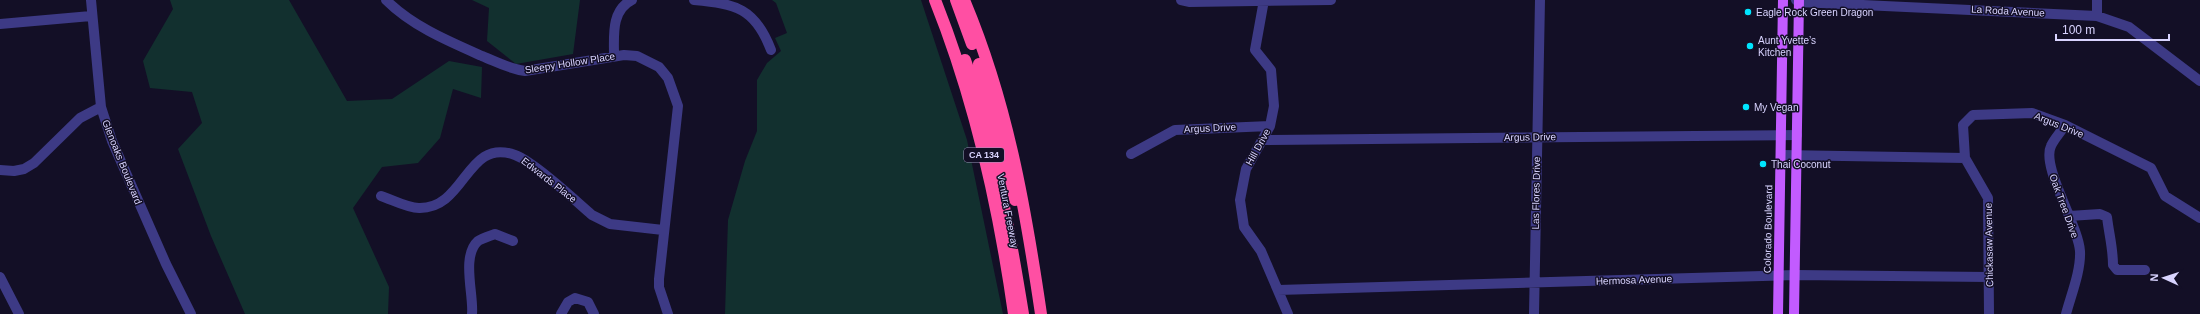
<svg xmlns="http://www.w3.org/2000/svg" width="2200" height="314" font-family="Helvetica,sans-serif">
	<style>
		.green { fill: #12302f }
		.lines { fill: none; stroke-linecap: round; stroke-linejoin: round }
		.minor { stroke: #3d3a85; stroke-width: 10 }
		.major { stroke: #c25bff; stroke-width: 10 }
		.highway { stroke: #ff4fa3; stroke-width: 12 }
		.poi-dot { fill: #00e5ff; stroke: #130f26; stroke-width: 1.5 }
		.labels { text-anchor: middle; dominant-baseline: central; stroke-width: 3; stroke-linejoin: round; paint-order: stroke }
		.shield { fill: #130f26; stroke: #9e99be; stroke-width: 1 }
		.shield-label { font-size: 9px; font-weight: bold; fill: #d9d4ff }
		.street-label { font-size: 10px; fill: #d9d4ff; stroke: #130f26 }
		.poi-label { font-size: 10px; fill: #d9d4ff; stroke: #130f26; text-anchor: start }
	</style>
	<rect width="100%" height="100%" fill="#130f26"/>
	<path class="green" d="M 170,0 L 289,0 L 347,101 L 392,99 L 449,61 L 482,67 L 481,98 L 453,89 L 440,138 L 418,163 L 382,167 L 353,208 L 389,287 L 388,314 L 245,314 L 211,236 L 178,149 L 202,123 L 192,92 L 150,88 L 143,61 L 173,9 Z
		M 472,0 L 580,0 L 573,54 L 516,64 L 487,41 L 489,8 Z
		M 772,0 L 921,0 L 967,140 L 1003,314 L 725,314 L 728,220 L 745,161 L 757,131 L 757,80 L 767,63 L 781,51 L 775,38 L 787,33 L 776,3 Z"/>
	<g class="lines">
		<path class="minor" d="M 91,0 L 101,107 L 112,141 L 166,264 L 191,314
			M 386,0 C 412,26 448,41 482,56 C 497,62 509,69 525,71 L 624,55 L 637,56 L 659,67 L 668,78 L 678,106 L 659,279 L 659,287 L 668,314
			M 694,0 C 736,4 755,8 771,50
			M 1181,0 L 1190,2 L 1331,0
			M 1264,0 L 1255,50 L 1271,70 L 1274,106 L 1270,126 L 1246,169 L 1240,200 L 1244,227 L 1261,251 L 1288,314
			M 1796,0 L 1799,2 L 2097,16 L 2129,27 L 2200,81
			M 2097,16 L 2097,0
			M 0,24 L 91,16
			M 614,55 C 614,36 611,10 632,0
			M 2065,125 C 2061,132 2054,139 2051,146 C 2041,167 2078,224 2080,251 C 2081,271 2071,295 2066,314
			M 1262,140 L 1797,135
			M 1131,154 L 1175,130 L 1270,126
			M 1782,155 L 1965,158
			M 0,170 L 14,171 L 24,169 L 34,163 L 80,118 L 101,107
			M 381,196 C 393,200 407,208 419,208 C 466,209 466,137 515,155 C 534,162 575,200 592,215 L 610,224 L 663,230
			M 2069,216 L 2100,214 L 2107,217 C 2109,234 2113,248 2113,265 L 2117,270 L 2145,270
			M 0,277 L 19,314
			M 1278,290 L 1795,275 L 1989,277
			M 472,314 C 474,295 461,256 478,241 C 483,238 490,236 495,234 L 513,241
			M 561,314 L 568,302 L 575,298 L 588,302 L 594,314
			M 1534,314 L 1540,0
			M 1989,314 L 1988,198 L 1965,158 L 1963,125 L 1973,115 L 2032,113 L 2065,125 L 2151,168 L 2165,196 L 2200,218"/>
		<path class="major" d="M 1778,314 L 1783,0
			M 1794,314 L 1799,0"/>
		<path class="highway" d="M 935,0 C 975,100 999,207 1014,314
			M 956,0 L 972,44
			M 964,0 C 1007,102 1025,205 1041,314
			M 965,60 C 994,142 1009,228 1023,314
			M 979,64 L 1001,139 L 1015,200"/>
	</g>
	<g class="poi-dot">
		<circle cx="1748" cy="12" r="4"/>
		<circle cx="1750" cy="46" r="4"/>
		<circle cx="1746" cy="107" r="4"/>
		<circle cx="1763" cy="164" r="4"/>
	</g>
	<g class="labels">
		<rect class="shield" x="964" y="148" width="40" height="14" rx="3"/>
		<g class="shield-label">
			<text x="984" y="155">CA 134</text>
		</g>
		<g class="street-label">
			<text transform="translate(2008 11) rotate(3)">La Roda Avenue</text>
			<text transform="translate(570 63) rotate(-9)">Sleepy Hollow Place</text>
			<text transform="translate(2059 125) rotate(22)">Argus Drive</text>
			<text transform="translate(1210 128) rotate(-3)">Argus Drive</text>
			<text transform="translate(1530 137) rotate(-1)">Argus Drive</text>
			<text transform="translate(1258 147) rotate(-61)">Hill Drive</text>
			<text transform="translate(122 162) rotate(68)">Glenoaks Boulevard</text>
			<text transform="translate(549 180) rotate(38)">Edwards Place</text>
			<text transform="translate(1536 193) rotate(-89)">Las Flores Drive</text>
			<text transform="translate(2064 206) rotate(70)">Oak Tree Drive</text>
			<text transform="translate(1008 211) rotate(79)">Ventura Freeway</text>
			<text transform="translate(1768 229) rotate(-89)">Colorado Boulevard</text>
			<text transform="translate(1989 245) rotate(-91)">Chickasaw Avenue</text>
			<text transform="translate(1634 280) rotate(-2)">Hermosa Avenue</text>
		</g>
		<g class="poi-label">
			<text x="1756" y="12">Eagle Rock Green Dragon</text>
			<text x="1758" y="40">Aunt Yvette’s<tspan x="1758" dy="12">Kitchen</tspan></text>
			<text x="1754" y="107">My Vegan</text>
			<text x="1771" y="164">Thai Coconut</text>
		</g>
	</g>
	<g transform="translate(2164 278) rotate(273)" stroke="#130f26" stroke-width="3" paint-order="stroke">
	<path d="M0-3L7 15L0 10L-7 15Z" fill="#d9d4ff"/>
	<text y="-6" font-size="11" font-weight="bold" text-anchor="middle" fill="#d9d4ff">N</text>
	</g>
	<path d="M2056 34v6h113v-6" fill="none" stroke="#d9d4ff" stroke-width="2"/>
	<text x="2062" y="34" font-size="12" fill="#d9d4ff" stroke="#130f26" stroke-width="3" paint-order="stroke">100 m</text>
</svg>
